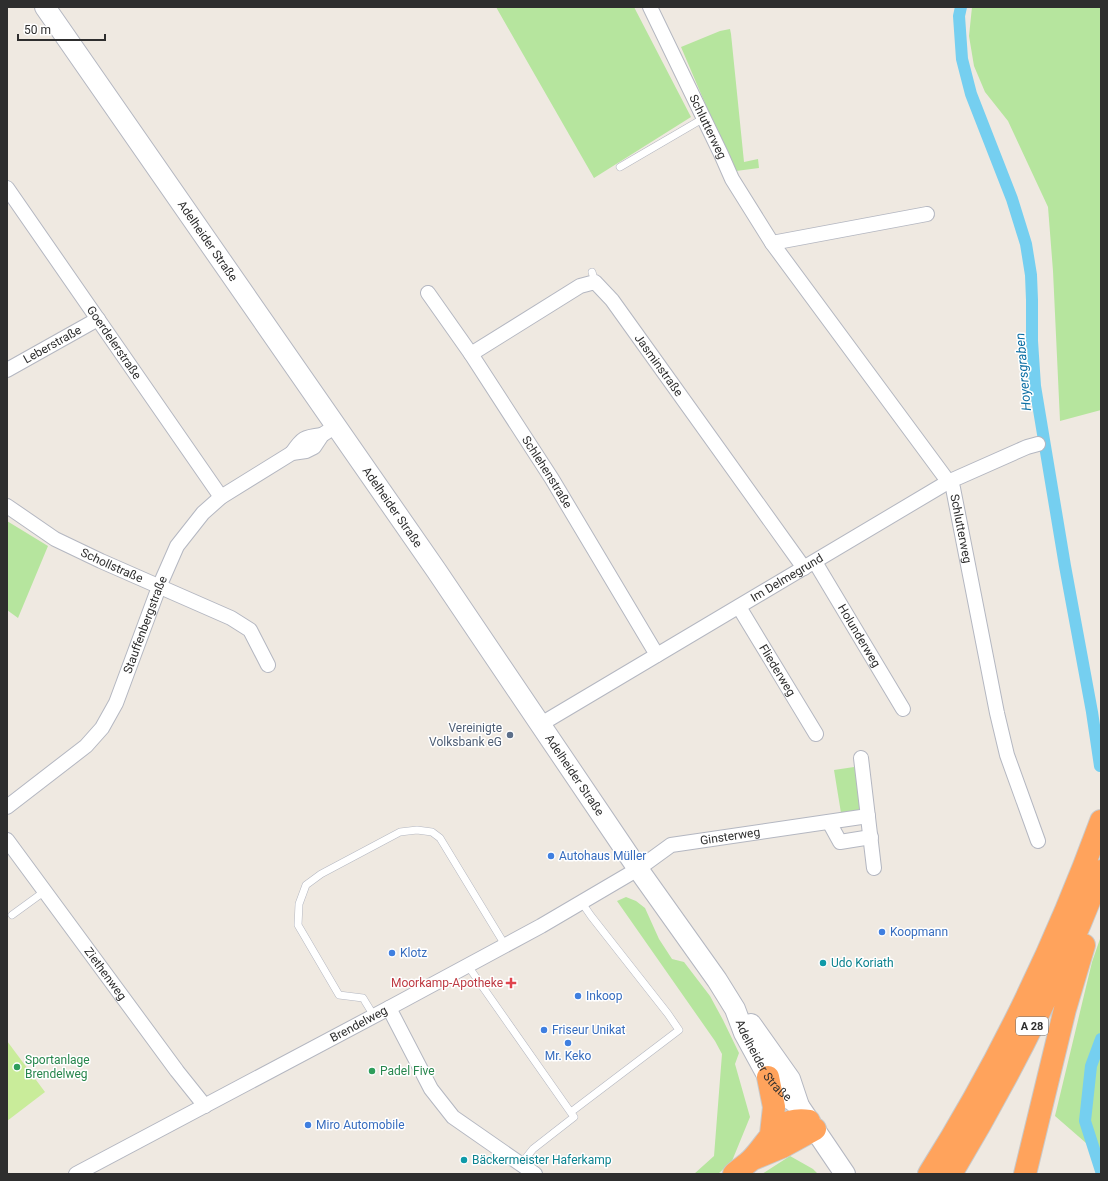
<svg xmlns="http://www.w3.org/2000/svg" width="1108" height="1181" font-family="Roboto,sans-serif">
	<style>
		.green { fill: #b6e59e }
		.pitch { fill: #c9ec9a }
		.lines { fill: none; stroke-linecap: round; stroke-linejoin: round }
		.canal { stroke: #75cff0; stroke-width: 12 }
		.service-casing { stroke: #b4b7c1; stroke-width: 8 }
		.minor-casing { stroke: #b4b7c1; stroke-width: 16 }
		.secondary-casing { stroke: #b4b7c1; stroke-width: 22 }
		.motorway-casing { stroke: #c9c9c9; stroke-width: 24 }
		.service { stroke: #fff; stroke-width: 7 }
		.minor { stroke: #fff; stroke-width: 14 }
		.secondary { stroke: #fff; stroke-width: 20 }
		.motorway { stroke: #ffa35c; stroke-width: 22 }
		.service-dot { fill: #5c6f8a; stroke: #fff; stroke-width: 1.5 }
		.shop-dot { fill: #3f7fe0; stroke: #fff; stroke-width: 1.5 }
		.culture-dot { fill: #0f9aa8; stroke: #fff; stroke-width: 1.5 }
		.health-dot { fill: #e0444e; stroke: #fff; stroke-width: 1.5 }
		.leisure-dot { fill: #2e9e5b; stroke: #fff; stroke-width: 1.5 }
		.labels { text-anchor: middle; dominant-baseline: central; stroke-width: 3; stroke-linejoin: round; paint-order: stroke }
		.shield { fill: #fff; stroke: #6d6d6d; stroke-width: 1 }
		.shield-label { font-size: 11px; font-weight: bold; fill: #2e2e2e }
		.street-label { font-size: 12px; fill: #2e2e2e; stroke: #fff }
		.service-label { font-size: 12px; fill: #4e5e75; stroke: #fff; text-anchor: end }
		.shop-label { font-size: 12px; fill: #366cbe; stroke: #fff; text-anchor: start }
		.culture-label { font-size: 12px; fill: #0d838f; stroke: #fff; text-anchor: start }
		.health-label { font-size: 12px; fill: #be3a42; stroke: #fff; text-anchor: end }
		.leisure-label { font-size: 12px; fill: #27864d; stroke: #fff; text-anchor: start }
		.water-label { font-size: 13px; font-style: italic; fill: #0d6fa3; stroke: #fff }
	</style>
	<rect width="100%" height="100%" fill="#efe9e1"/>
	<path class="green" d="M 496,7 L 634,7 L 691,117 L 594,178 Z
		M 972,7 L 1101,7 L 1101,410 L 1060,421 L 1053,271 L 1048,207 L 1008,121 L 985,92 L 974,66 L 969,36 Z
		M 730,29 L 731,34 L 744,162 L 758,159 L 759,168 L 736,171 L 707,108 L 681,47 L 720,31 Z
		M 7,521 L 48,546 L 18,618 L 7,610 Z
		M 854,767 L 859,770 L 864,809 L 841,813 L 834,770 Z
		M 626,897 L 636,901 L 645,908 L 659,939 L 672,959 L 684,962 L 710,996 L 723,1020 L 739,1053 L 735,1064 L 750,1117 L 732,1161 L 718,1174 L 694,1174 L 714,1156 L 722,1054 L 715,1041 L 617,901 Z
		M 1101,936 L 1101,1156 L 1055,1116 L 1092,962 Z
		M 790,1156 L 813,1169 L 818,1174 L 762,1174 Z"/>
	<path class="pitch" d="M 7,1041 L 45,1092 L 7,1121 Z"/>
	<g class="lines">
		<path class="canal" d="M 961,7 L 959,16 L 962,59 L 971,94 L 1012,199 L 1026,244 L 1031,275 L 1032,300 L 1032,341 L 1035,386 L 1065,566 L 1092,712 L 1100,766
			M 1101,1039 L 1091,1066 L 1085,1121 L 1101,1171"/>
		<defs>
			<path id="service" d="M 620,167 L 704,118
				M 592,272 L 595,282
				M 12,915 L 45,891
				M 468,966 L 574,1117 L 533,1149 L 521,1164
				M 374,1016 L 363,998 L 339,995 L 298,925 L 299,904 L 306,885 L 321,874 L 400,832 L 417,830 L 432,832 L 440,838 L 505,945
				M 571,1112 L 679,1030 L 668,1014 L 591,916 L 582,903"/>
			<g id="minor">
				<path id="s1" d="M 650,7 L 721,154 L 732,179 L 772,243 L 953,488 L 997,713 L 1007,755 L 1038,841"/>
				<path id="s2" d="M 7,188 L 221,497"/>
				<path d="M 772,243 L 927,214"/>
				<path id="s3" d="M 428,293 L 471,354 L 552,479 L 657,655"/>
				<path id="s4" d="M 471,354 L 580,286 L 595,282 L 612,300 L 804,568"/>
				<path id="s5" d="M 7,370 L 98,319"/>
				<path d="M 292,453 C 302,438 304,437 322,435"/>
				<path id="s6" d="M 7,506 L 55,539 L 101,561 L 231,618 L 250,630 L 268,665"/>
				<path id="s7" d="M 815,562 L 903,709"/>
				<path id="s8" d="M 739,607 L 816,734"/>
				<path id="s9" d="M 541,724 L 948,482 L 1027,447 L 1038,444"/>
				<path d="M 861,758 L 874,868"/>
				<path id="s10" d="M 7,807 L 86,746 L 102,728 L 116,703 L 159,587 L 177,546 L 203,513 L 221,497 L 292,453 L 306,451 L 314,447 L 322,435 L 336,426"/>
				<path d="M 829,822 L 840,842 L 871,837"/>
				<path id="s11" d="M 7,840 L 177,1071 L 205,1106"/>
				<path d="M 389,1008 L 431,1089 L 453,1117 L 535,1174"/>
				<path id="s12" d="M 76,1174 L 389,1008 L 541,926 L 638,869 L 671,845 L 868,816"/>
			</g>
			<g id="secondary">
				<path id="s13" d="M 45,7 L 436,570 L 638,869 L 717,980 L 735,1009 L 744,1033 L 768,1077 L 779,1090 L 799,1106 L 845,1174"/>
				<path d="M 751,1024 L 790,1079 L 799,1106"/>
			</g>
			<path id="motorway" d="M 768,1077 L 774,1107 L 771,1134
				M 753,1159 L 782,1147 L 815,1129
				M 734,1174 C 739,1169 746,1165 751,1160 C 770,1141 776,1116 809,1121
				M 929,1174 C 999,1063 1056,944 1101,821
				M 951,1174 C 992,1106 1029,1036 1062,964 C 1076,934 1089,903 1101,871
				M 1025,1174 L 1065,1009 L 1084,945"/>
		</defs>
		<use href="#service" class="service-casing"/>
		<use href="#minor" class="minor-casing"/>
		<use href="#secondary" class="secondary-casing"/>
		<use href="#motorway" class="motorway-casing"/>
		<use href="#service" class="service"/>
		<use href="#minor" class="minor"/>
		<use href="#secondary" class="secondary"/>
		<use href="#motorway" class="motorway"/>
	</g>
	<circle class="service-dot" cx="510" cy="735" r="4"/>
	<g class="shop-dot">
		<circle cx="551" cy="856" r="4"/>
		<circle cx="882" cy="932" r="4"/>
		<circle cx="392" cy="953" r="4"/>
		<circle cx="578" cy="996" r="4"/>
		<circle cx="544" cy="1030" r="4"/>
		<circle cx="568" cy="1043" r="4"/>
		<circle cx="308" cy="1125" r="4"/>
	</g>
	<g class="culture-dot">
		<circle cx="823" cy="963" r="4"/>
		<circle cx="464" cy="1160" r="4"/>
	</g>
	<path class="health-dot" d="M509 977h4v4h4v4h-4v4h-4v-4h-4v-4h4z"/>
	<g class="leisure-dot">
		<circle cx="17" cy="1067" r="4"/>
		<circle cx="372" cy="1071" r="4"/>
	</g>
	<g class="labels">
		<rect class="shield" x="1016" y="1017" width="32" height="18" rx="3"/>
		<g class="shield-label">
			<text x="1032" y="1026">A 28</text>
		</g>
		<g class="street-label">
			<text stroke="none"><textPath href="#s1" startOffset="133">Schlutterweg</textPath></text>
			<text stroke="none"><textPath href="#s13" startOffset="285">Adelheider Straße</textPath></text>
			<text stroke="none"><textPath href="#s2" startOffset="188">Goerdelerstraße</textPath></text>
			<text stroke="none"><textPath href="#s5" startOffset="52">Leberstraße</textPath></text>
			<text stroke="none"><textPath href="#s4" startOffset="249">Jasminstraße</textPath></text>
			<text stroke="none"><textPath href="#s3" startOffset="215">Schlehenstraße</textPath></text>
			<text stroke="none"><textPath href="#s13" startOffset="609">Adelheider Straße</textPath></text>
			<text stroke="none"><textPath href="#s1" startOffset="612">Schlutterweg</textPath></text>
			<text stroke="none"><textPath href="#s6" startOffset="121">Schollstraße</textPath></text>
			<text stroke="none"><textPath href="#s9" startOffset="286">Im Delmegrund</textPath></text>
			<text stroke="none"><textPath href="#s10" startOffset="236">Stauffenbergstraße</textPath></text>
			<text stroke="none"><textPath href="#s7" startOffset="86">Holunderweg</textPath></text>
			<text stroke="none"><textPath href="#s8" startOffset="74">Fliederweg</textPath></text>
			<text stroke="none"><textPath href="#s13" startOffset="933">Adelheider Straße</textPath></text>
			<text stroke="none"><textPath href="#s12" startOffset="740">Ginsterweg</textPath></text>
			<text stroke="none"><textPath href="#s11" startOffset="166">Ziethenweg</textPath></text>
			<text stroke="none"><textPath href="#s12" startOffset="320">Brendelweg</textPath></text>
			<text stroke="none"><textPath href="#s13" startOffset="1276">Adelheider Straße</textPath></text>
		</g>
		<g class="service-label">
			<text x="502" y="728">Vereinigte<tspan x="502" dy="14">Volksbank eG</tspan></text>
		</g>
		<g class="shop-label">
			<text x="559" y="856">Autohaus Müller</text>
			<text x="890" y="932">Koopmann</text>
			<text x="400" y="953">Klotz</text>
			<text x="586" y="996">Inkoop</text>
			<text x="552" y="1030">Friseur Unikat</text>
			<text x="568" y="1056" text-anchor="middle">Mr. Keko</text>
			<text x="316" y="1125">Miro Automobile</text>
		</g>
		<g class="culture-label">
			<text x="831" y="963">Udo Koriath</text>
			<text x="472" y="1160">Bäckermeister Haferkamp</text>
		</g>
		<g class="health-label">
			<text x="503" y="983">Moorkamp-Apotheke</text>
		</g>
		<g class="leisure-label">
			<text x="25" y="1060">Sportanlage<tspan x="25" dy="14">Brendelweg</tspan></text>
			<text x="380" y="1071">Padel Five</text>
		</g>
		<g class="water-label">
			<text transform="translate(1023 372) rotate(-95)">Hoyersgraben</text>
		</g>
	</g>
	<rect width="1108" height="1181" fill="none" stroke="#2e2e2e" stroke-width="16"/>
	<path d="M18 34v6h87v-6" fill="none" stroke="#2e2e2e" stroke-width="2"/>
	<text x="24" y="34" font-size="12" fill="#2e2e2e" stroke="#ffffff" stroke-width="3" paint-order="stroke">50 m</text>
</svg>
